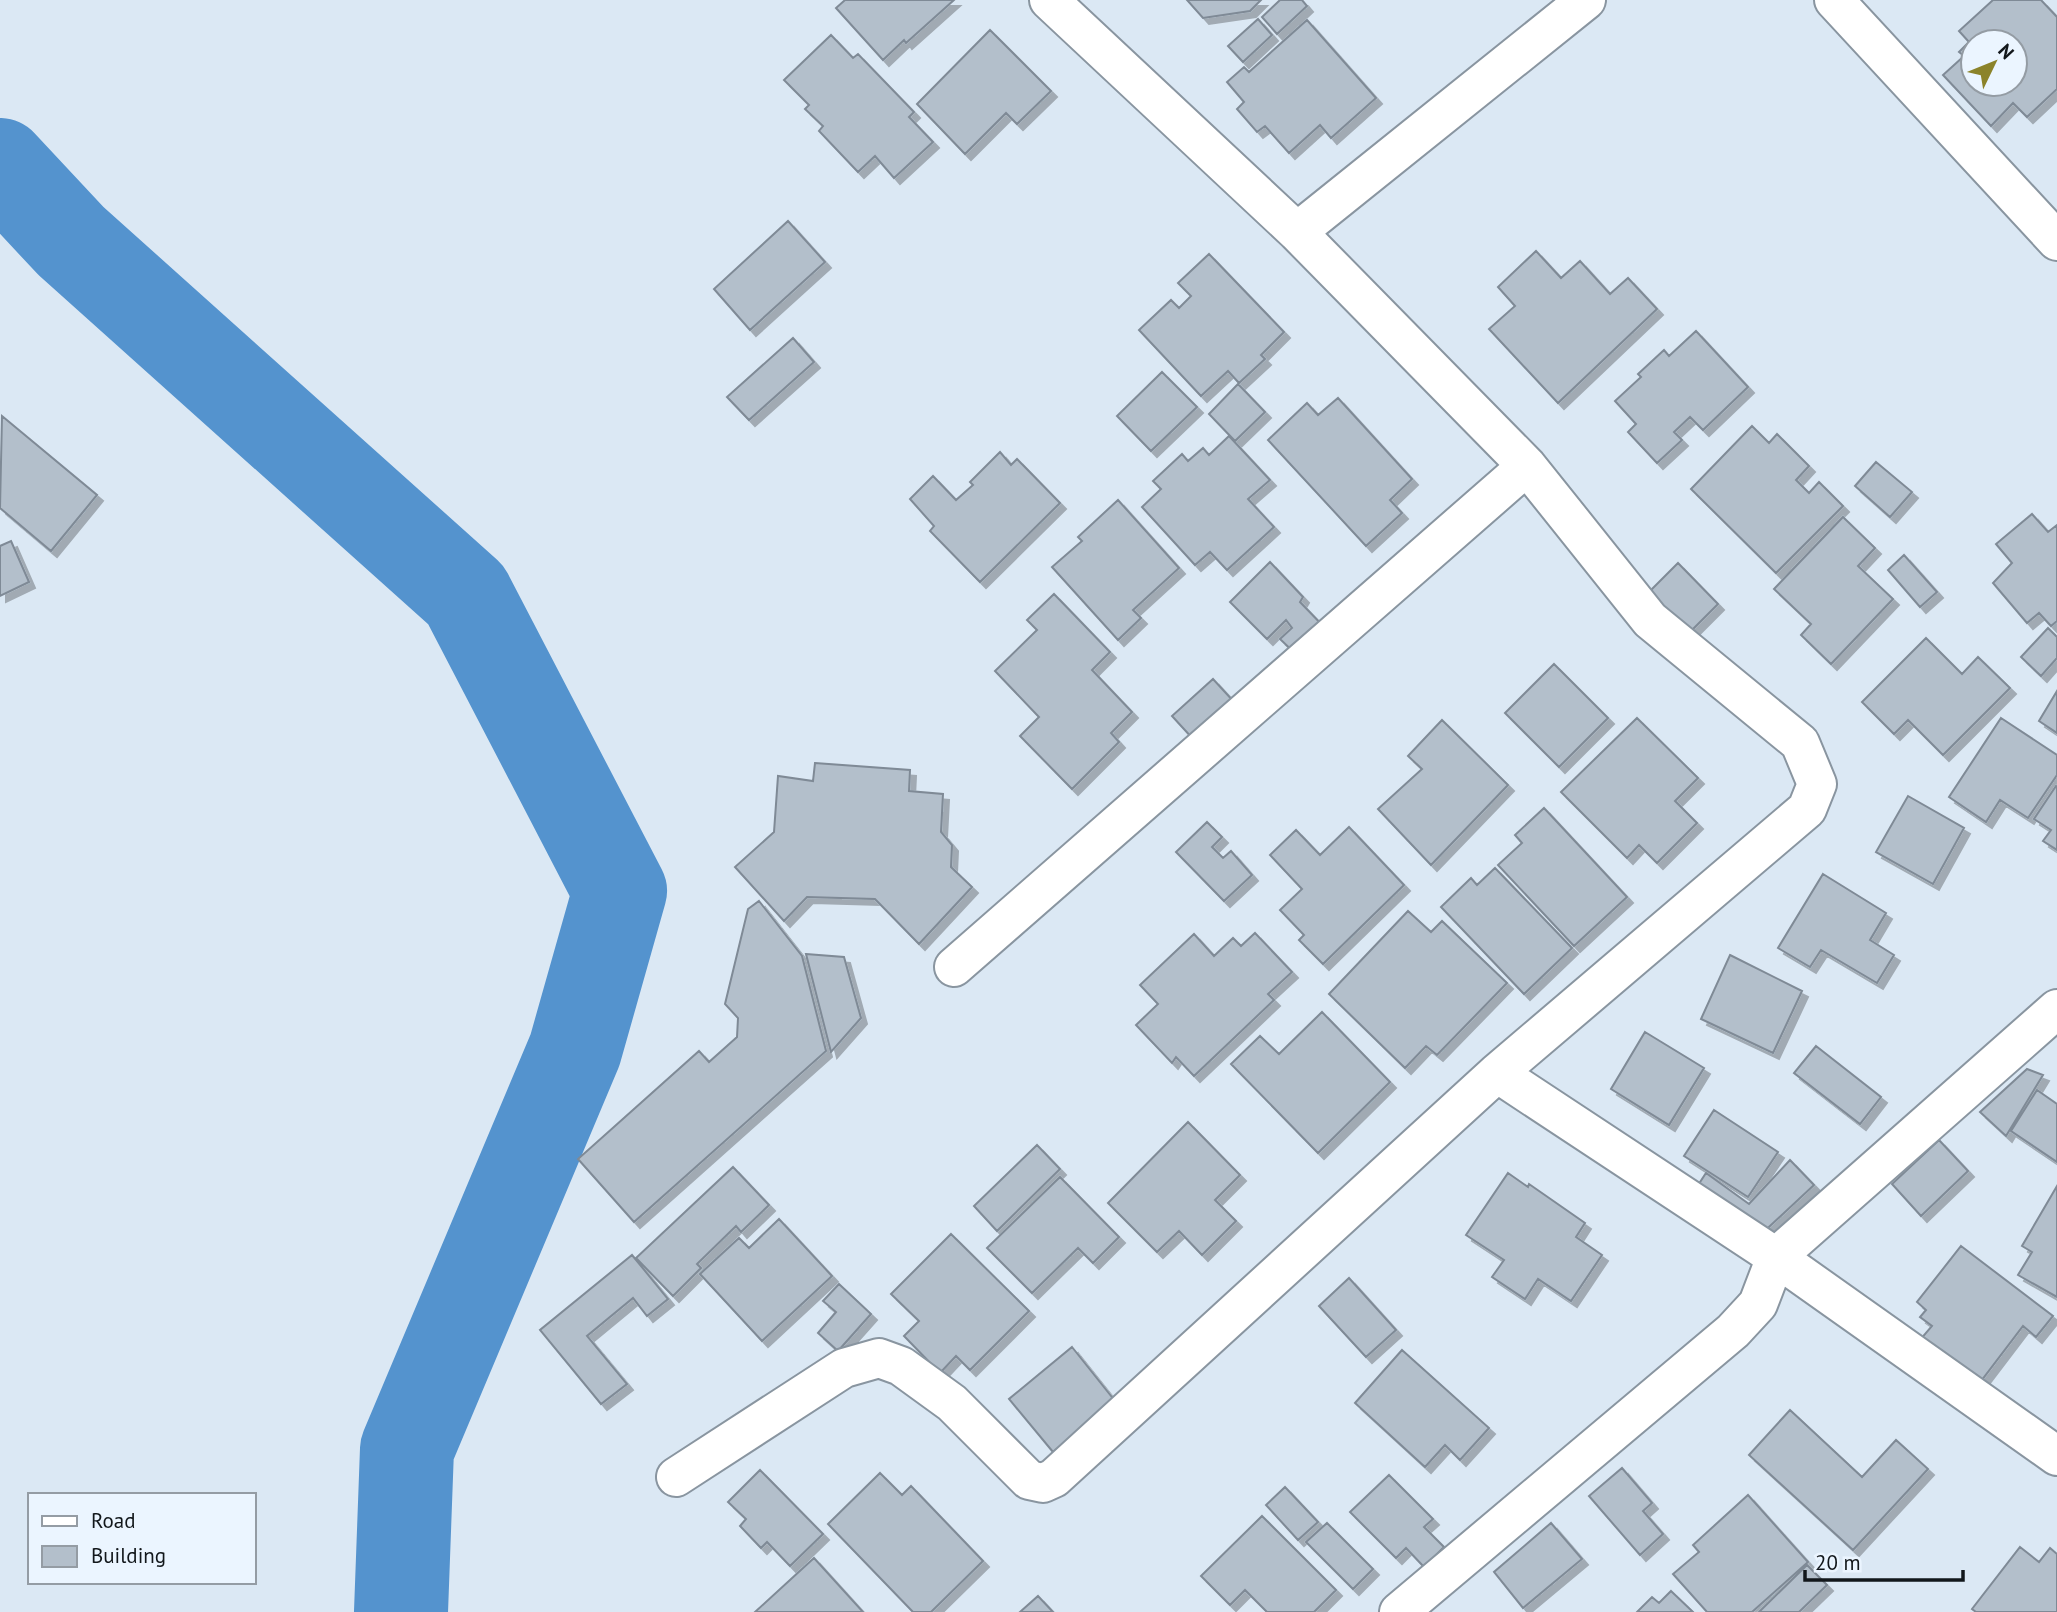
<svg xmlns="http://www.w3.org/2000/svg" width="2057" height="1612" font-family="'PT Sans',sans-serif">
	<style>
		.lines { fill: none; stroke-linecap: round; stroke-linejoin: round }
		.river { stroke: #5493ce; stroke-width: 94 }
		.building { fill: #b3bfcb; stroke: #7f8a96; stroke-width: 2; fill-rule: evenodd; filter: url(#shadow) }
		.minor-casing { stroke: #8995a0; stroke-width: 42 }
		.minor { stroke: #fff; stroke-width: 38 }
	</style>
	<defs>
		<filter id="shadow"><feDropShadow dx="6" dy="6" stdDeviation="0" flood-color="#0004"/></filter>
	</defs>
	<rect width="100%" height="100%" fill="#dbe8f4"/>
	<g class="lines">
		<path class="river" d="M 0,165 L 71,241 L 466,595 L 620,891 L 575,1050 L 407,1449 L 401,1612"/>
	</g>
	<path class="building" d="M 845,0 L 954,0 L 906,43 L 904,40 L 883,60 L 836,8 Z
		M 1187,0 L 1261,0 L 1250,11 L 1203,18 Z
		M 1280,0 L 1302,0 L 1307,6 L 1277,34 L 1262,17 Z
		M 1993,0 L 2041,0 L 2057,17 L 2057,89 L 2027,117 L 2013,103 L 1991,126 L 1943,75 L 1964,56 L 1959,52 L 1969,42 L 1959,31 ZM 1973,42 L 2015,42 L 2015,84 L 1973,84 Z
		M 1258,19 L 1272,35 L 1243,62 L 1228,46 Z
		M 1307,20 L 1376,98 L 1331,138 L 1320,125 L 1289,153 L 1265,126 L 1257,132 L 1237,109 L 1244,102 L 1227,82 L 1244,67 L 1249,72 Z
		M 990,30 L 1051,91 L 1017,124 L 1006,113 L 965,154 L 917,104 Z
		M 831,35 L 853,58 L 858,54 L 914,112 L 909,117 L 933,142 L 894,178 L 875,156 L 858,172 L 819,131 L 823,126 L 805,109 L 809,105 L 784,80 Z
		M 788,221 L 825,262 L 750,330 L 714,289 Z
		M 1536,251 L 1561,278 L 1580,261 L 1610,294 L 1628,278 L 1657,309 L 1558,403 L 1489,329 L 1515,306 L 1498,287 Z
		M 1209,254 L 1284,332 L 1261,355 L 1265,359 L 1239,383 L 1228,371 L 1201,396 L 1139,330 L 1171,300 L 1179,308 L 1191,296 L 1178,283 Z
		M 1696,331 L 1748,387 L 1703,430 L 1690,417 L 1674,432 L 1682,440 L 1657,463 L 1628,432 L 1636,424 L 1615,401 L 1641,377 L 1638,374 L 1664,350 L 1669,356 Z
		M 793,338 L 814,362 L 749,420 L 727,397 Z
		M 1162,372 L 1197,407 L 1151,451 L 1117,416 Z
		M 1238,384 L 1265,412 L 1235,441 L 1209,414 Z
		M 1338,398 L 1412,479 L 1390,500 L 1402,513 L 1366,546 L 1268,440 L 1307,403 L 1318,415 Z
		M 2,416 L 97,495 L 51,551 L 0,508 Z
		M 1752,426 L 1769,443 L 1777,434 L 1809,466 L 1796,480 L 1809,493 L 1819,482 L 1843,506 L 1776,573 L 1691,489 Z
		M 1229,436 L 1270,480 L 1248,499 L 1274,527 L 1227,570 L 1210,552 L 1195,565 L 1142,507 L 1161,489 L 1153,481 L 1182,454 L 1188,461 L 1203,448 L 1209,455 Z
		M 1000,452 L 1011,465 L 1017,459 L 1060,503 L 980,582 L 930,531 L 934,526 L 910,499 L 933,476 L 956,500 L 973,485 L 970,482 Z
		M 1876,462 L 1912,492 L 1890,517 L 1855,486 Z
		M 1118,500 L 1179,568 L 1133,610 L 1141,618 L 1118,640 L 1052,567 L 1082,541 L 1078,537 Z
		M 2032,514 L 2048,532 L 2057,525 L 2057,621 L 2051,626 L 2039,613 L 2027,623 L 1993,583 L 2012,563 L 1996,544 Z
		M 1843,517 L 1875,548 L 1858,566 L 1893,599 L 1831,664 L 1801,635 L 1811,624 L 1774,589 Z
		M 11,541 L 29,582 L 0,596 L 0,546 Z
		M 1904,555 L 1937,592 L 1920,607 L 1888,570 Z
		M 1270,562 L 1303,597 L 1300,602 L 1327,630 L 1300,658 L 1280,639 L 1292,628 L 1286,620 L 1267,639 L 1230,602 Z
		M 1678,563 L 1718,604 L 1685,637 L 1644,597 Z
		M 1054,594 L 1110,652 L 1092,670 L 1132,712 L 1111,733 L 1119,742 L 1072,789 L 1020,736 L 1039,717 L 995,671 L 1037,630 L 1027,620 Z
		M 2048,628 L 2057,637 L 2057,658 L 2041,676 L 2021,657 Z
		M 1926,638 L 1962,674 L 1978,657 L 2010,688 L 1943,755 L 1908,720 L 1894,734 L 1862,702 Z
		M 1554,664 L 1608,718 L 1559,767 L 1505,713 Z
		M 1213,679 L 1235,703 L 1194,740 L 1172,716 Z
		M 2057,691 L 2057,733 L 2039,721 Z
		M 1637,718 L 1698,778 L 1675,801 L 1697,823 L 1657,863 L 1639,845 L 1627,858 L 1561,792 Z
		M 2001,718 L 2057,755 L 2057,775 L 2028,818 L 2000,800 L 1986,822 L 1949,797 Z
		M 1442,720 L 1508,785 L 1431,865 L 1378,809 L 1422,769 L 1408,756 Z
		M 815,763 L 910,770 L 909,791 L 943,794 L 941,832 L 952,845 L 951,867 L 972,887 L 919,944 L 875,899 L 807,897 L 784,921 L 735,867 L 774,832 L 778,776 L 813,781 Z
		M 2056,786 L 2057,787 L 2057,850 L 2043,841 L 2051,830 L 2034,819 Z
		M 1908,796 L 1964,828 L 1933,884 L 1876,852 Z
		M 1544,808 L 1627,897 L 1574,946 L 1498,865 L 1522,843 L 1515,835 Z
		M 1207,822 L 1222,837 L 1212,847 L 1223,858 L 1231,851 L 1252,875 L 1224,901 L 1176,852 Z
		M 1349,827 L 1404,885 L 1323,964 L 1299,940 L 1304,935 L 1280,910 L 1302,889 L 1270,855 L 1296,830 L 1320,855 Z
		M 1495,868 L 1572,948 L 1524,994 L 1441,907 L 1471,878 L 1477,885 Z
		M 1823,874 L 1886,913 L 1870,940 L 1894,955 L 1877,983 L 1821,950 L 1810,967 L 1778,948 Z
		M 759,901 L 802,956 L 826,1051 L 634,1222 L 578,1159 L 699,1051 L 709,1062 L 737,1037 L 738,1018 L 725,1004 L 748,909 Z
		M 1408,911 L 1431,932 L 1442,921 L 1507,983 L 1437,1055 L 1426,1046 L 1405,1068 L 1329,994 Z
		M 1255,933 L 1292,972 L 1268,994 L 1274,1000 L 1194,1076 L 1176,1057 L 1172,1063 L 1136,1025 L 1158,1004 L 1140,985 L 1194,934 L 1214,956 L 1233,938 L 1241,946 Z
		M 806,954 L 844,957 L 861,1018 L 831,1052 Z
		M 1730,955 L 1802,991 L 1773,1053 L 1701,1019 Z
		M 1322,1012 L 1390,1082 L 1318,1153 L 1231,1064 L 1260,1036 L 1279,1054 Z
		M 1645,1032 L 1704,1068 L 1669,1125 L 1611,1089 Z
		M 1816,1046 L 1881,1097 L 1860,1124 L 1794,1073 Z
		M 2027,1069 L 2043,1075 L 2006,1136 L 1980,1112 Z
		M 2037,1090 L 2057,1104 L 2057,1162 L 2011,1131 Z
		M 1714,1110 L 1778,1152 L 1748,1197 L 1684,1156 Z
		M 1188,1122 L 1240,1175 L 1215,1200 L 1236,1221 L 1202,1255 L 1179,1231 L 1157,1252 L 1108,1203 Z
		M 1939,1140 L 1968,1171 L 1921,1216 L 1892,1184 Z
		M 1037,1145 L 1060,1169 L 997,1231 L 974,1206 Z
		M 1790,1160 L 1814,1185 L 1756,1239 L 1691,1196 L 1706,1173 L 1749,1204 Z
		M 733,1167 L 769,1205 L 741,1232 L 736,1226 L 697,1264 L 701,1268 L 673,1296 L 636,1258 Z
		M 1508,1173 L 1528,1187 L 1529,1184 L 1585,1223 L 1576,1237 L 1602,1255 L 1571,1301 L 1538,1279 L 1525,1299 L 1492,1277 L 1504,1260 L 1466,1235 Z
		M 1060,1177 L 1119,1237 L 1093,1263 L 1078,1248 L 1032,1293 L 987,1248 Z
		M 2057,1186 L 2057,1297 L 2018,1275 L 2032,1252 L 2022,1246 Z
		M 779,1219 L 832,1276 L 762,1341 L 700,1274 L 739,1238 L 749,1248 Z
		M 951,1234 L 1029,1311 L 970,1370 L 956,1356 L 940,1373 L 904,1336 L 919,1321 L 891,1294 Z
		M 1961,1246 L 2053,1316 L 2036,1337 L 2023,1326 L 1978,1385 L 1919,1341 L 1932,1326 L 1920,1317 L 1926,1310 L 1917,1302 Z
		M 632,1255 L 668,1299 L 647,1316 L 633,1298 L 587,1336 L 627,1384 L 601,1404 L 540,1330 Z
		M 1349,1278 L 1396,1330 L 1366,1357 L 1319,1306 Z
		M 839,1284 L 871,1314 L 838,1351 L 818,1333 L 836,1312 L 823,1301 Z
		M 1072,1347 L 1115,1401 L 1053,1452 L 1009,1399 Z
		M 1402,1350 L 1489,1428 L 1460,1460 L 1445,1445 L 1425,1467 L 1355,1403 Z
		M 1790,1410 L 1862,1477 L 1896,1440 L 1928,1469 L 1853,1550 L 1749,1455 Z
		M 1622,1468 L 1652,1503 L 1643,1511 L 1663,1534 L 1640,1555 L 1589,1496 Z
		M 760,1470 L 823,1534 L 790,1566 L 767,1542 L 761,1548 L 740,1526 L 746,1519 L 728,1502 Z
		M 880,1473 L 902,1495 L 911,1486 L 983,1561 L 931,1612 L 913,1612 L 828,1524 Z
		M 1389,1475 L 1433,1519 L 1424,1527 L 1444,1547 L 1424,1567 L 1406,1548 L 1396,1558 L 1350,1512 Z
		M 1285,1487 L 1318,1522 L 1298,1540 L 1266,1505 Z
		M 1748,1495 L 1808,1562 L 1752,1612 L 1707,1612 L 1673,1574 L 1699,1552 L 1693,1545 Z
		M 1262,1516 L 1336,1590 L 1314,1612 L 1267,1612 L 1245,1590 L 1230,1605 L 1201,1576 Z
		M 1327,1523 L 1373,1569 L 1353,1589 L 1306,1542 Z
		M 1551,1523 L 1582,1559 L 1523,1608 L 1494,1572 Z
		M 2020,1547 L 2039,1562 L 2050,1548 L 2057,1554 L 2057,1612 L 1976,1612 L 1972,1609 Z
		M 814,1558 L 863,1612 L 755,1612 Z
		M 1807,1565 L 1827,1585 L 1799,1612 L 1759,1612 Z
		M 1671,1591 L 1693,1612 L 1637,1612 L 1652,1597 L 1659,1603 Z
		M 1038,1596 L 1053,1612 L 1020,1612 Z"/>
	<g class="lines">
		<defs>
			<path id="minor" d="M 1049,0 L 1297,232 L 1586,0
				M 1834,0 L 2057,241
				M 954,967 L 1527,466
				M 1497,1073 L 1776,1257 L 2057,1456
				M 676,1477 L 844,1368 L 879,1358 L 901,1366 L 952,1403 L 1029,1480 L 1043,1483 L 1054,1478 L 1497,1073 L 1807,809 L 1817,784 L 1800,743 L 1650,620 L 1527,466 L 1297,232
				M 1399,1612 L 1733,1331 L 1758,1304 L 1776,1257 L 2057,1009"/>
		</defs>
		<use href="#minor" class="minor-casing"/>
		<use href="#minor" class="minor"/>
	</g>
	<rect x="28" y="1493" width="228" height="91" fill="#ebf5ff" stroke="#949ca4" stroke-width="2"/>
	<rect x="42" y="1516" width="35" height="10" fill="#ffffff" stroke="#949ca4" stroke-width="2"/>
	<text x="91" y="1528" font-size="21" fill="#12171b">Road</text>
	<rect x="42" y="1546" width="35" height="21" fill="#b3bfcb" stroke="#949ca4" stroke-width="2"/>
	<text x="91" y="1563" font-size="21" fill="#12171b">Building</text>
	<g transform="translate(1994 63) rotate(47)"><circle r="33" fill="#ebf5ff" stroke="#949ca4" stroke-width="2"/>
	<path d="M0-5L12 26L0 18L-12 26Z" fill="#8b832a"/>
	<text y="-10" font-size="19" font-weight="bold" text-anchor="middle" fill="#12171b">N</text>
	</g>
	<path d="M1805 1570v10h158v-10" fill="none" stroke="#12171b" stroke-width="3.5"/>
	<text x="1815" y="1570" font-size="21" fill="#12171b" stroke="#ebf5ff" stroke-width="5" paint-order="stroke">20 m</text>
</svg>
